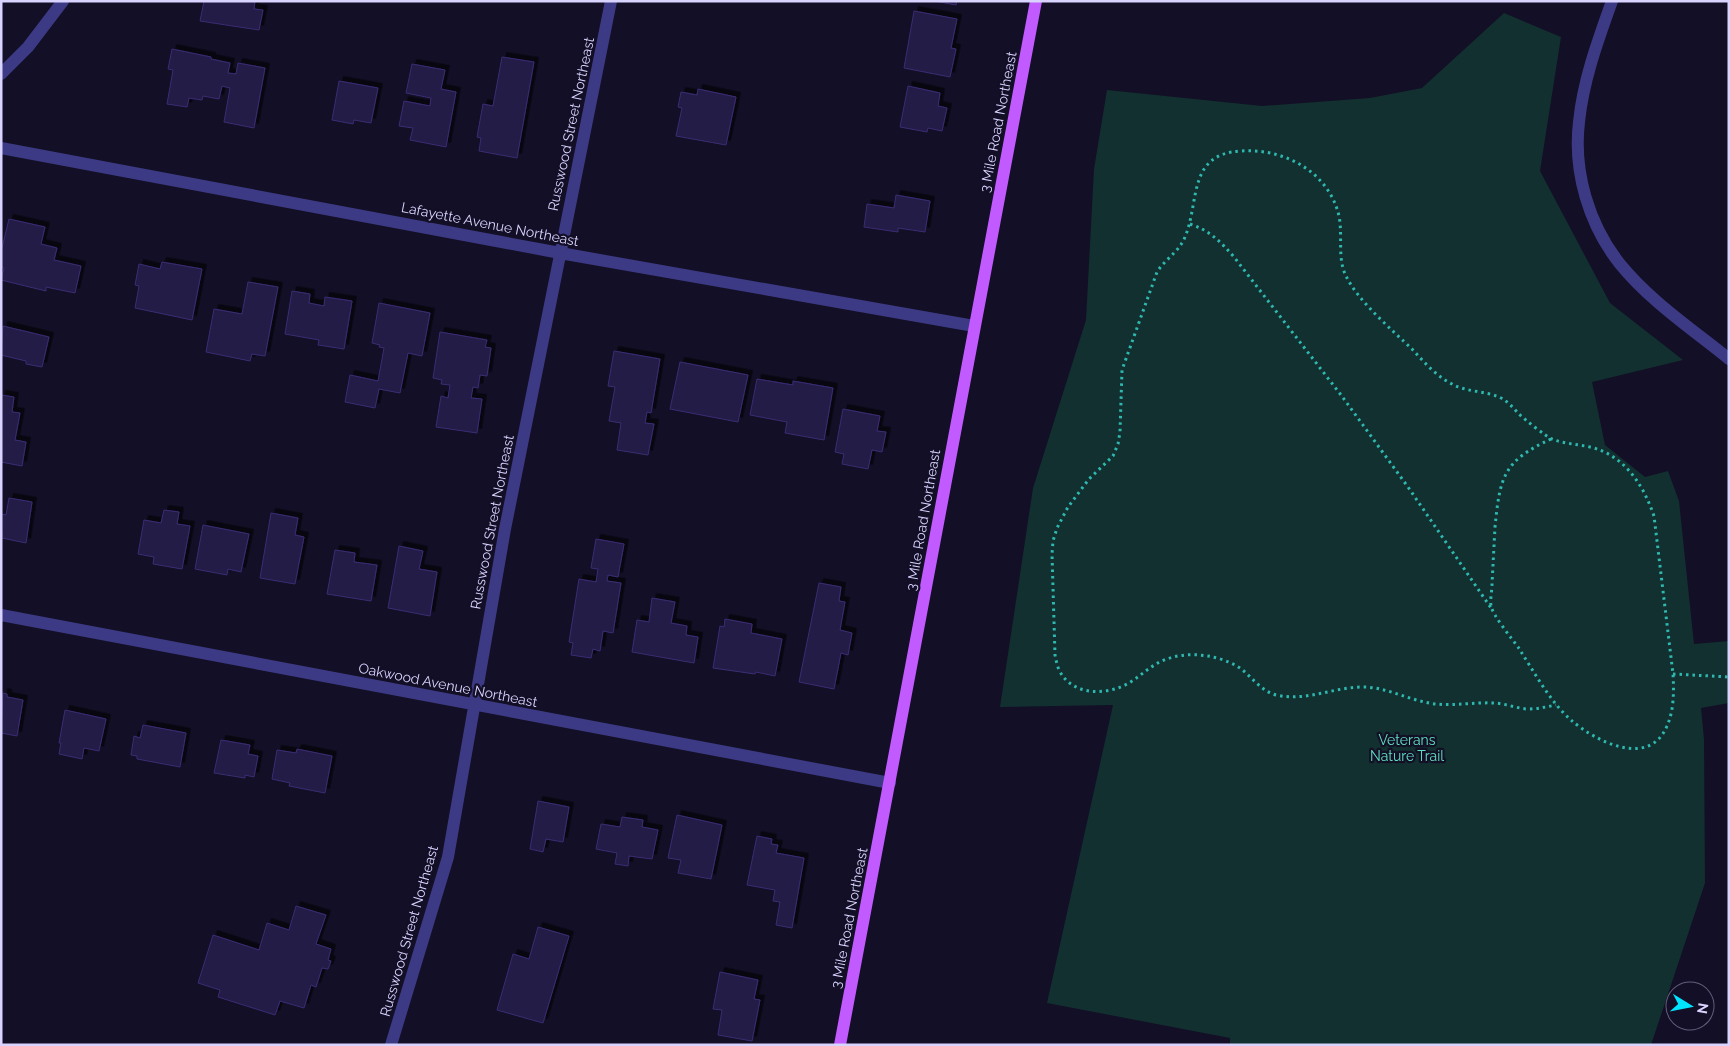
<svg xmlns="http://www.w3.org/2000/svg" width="1730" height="1046" font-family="Raleway,sans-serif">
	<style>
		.green { fill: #12302f }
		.building { fill: #241b47; stroke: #3b2d73; filter: url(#shadow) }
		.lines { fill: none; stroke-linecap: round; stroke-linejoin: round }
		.path { stroke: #2fb8b0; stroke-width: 3; stroke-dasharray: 2.5 4; stroke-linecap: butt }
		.minor { stroke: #3d3a85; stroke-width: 12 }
		.major { stroke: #c25bff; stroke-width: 12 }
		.labels { text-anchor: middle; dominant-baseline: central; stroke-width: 4.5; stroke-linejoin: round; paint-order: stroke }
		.street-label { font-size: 14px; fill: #d9d4ff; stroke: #130f26 }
		.park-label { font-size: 14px; fill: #5fe0c0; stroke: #130f26 }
	</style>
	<defs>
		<filter id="shadow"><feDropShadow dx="4.5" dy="-4.5" stdDeviation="0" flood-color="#0009"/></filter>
	</defs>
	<rect width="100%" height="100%" fill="#130f26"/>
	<path class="green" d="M 1504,13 L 1561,37 L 1540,171 L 1610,303 L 1683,360 L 1592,382 L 1605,445 L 1645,477 L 1668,471 L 1679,501 L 1694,644 L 1729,641 L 1729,703 L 1701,708 L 1704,739 L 1705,883 L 1651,1045 L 1230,1045 L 1230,1038 L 1047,1003 L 1113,705 L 1000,707 L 1033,488 L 1086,320 L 1094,169 L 1107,90 L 1262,106 L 1370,98 L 1422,88 Z"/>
	<path class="building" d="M 204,1 L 255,1 L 254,9 L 263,10 L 259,30 L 200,21 Z
		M 934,1 L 957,1 L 956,5 Z
		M 914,11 L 957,19 L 951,48 L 956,49 L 950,77 L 904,68 Z
		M 172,49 L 211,57 L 211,59 L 230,63 L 228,73 L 236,74 L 238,63 L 265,68 L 254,128 L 224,122 L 230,88 L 222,86 L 219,99 L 203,96 L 202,100 L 189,98 L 187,107 L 167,104 L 173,70 L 168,69 Z
		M 502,57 L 534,62 L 517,158 L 479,151 L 481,138 L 477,137 L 483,104 L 493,106 Z
		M 412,64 L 445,70 L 441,89 L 456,92 L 446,147 L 410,140 L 413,128 L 399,126 L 404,101 L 430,106 L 431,98 L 406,93 Z
		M 339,81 L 378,88 L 371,123 L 354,120 L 353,124 L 332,120 Z
		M 908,86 L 940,93 L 938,106 L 947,108 L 942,131 L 928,128 L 927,132 L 900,127 Z
		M 698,89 L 736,97 L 726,145 L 676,136 L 682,108 L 678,107 L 681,92 L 697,95 Z
		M 896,195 L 930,201 L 925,232 L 898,228 L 898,232 L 864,227 L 867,204 L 894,208 Z
		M 9,219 L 45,227 L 41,244 L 57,248 L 54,260 L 81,266 L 75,293 L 46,287 L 46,291 L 1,280 L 4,268 L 1,267 L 1,252 Z
		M 162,262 L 202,269 L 192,320 L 135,308 L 139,286 L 135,285 L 139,264 L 160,269 Z
		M 248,282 L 278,287 L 265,356 L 252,354 L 250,361 L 206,352 L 214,309 L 242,314 Z
		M 292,291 L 310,294 L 309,303 L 324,306 L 325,297 L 352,301 L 344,349 L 318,345 L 319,340 L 285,334 Z
		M 379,303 L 430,313 L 422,356 L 408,353 L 400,393 L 379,389 L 375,408 L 345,402 L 350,375 L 378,381 L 384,348 L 379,347 L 380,345 L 372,343 Z
		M 3,326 L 49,337 L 42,367 L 26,364 L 26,361 L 1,355 Z
		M 440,332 L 487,340 L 485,347 L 491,348 L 487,376 L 480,375 L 478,388 L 473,387 L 471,398 L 482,399 L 477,433 L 436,427 L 441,396 L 448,398 L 450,385 L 441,384 L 442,380 L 433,378 Z
		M 614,351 L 660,359 L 651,413 L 647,412 L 645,423 L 654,424 L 648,455 L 617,450 L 621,423 L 609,421 L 615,387 L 608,386 Z
		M 680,362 L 748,375 L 738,422 L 670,409 Z
		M 757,379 L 793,385 L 793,381 L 833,388 L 824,440 L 785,433 L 787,422 L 750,415 Z
		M 1,395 L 14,397 L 12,412 L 20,413 L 15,440 L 26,442 L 22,466 L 1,462 Z
		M 843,409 L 880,416 L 877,431 L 886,432 L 882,452 L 872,450 L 868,469 L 842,464 L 844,454 L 835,452 Z
		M 9,498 L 32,502 L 26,543 L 2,538 L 1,514 L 6,515 Z
		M 164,510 L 179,512 L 177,524 L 190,526 L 182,569 L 153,564 L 154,557 L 138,554 L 144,520 L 161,523 Z
		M 271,513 L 298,518 L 295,535 L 304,537 L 295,584 L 260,578 Z
		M 203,525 L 249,534 L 241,572 L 228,569 L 227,575 L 195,569 Z
		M 596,539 L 624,544 L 618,577 L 608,575 L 607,581 L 621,583 L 613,633 L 603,631 L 600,651 L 593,649 L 591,658 L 571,655 L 573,643 L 569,642 L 579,579 L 596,582 L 598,569 L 591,568 Z
		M 399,546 L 423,551 L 419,569 L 437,572 L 430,616 L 388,608 Z
		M 335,550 L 355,553 L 354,562 L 377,565 L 371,601 L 327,594 Z
		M 819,583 L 841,587 L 839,601 L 845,602 L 840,630 L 852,633 L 848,655 L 841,653 L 834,689 L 799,682 Z
		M 652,598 L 675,602 L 671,623 L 687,626 L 686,635 L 698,637 L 694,663 L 632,652 L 637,620 L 649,622 Z
		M 725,619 L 752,624 L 751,633 L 782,639 L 775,676 L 756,672 L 755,674 L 713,668 L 720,626 L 724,627 Z
		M 3,693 L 7,694 L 7,697 L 23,700 L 17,736 L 1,733 Z
		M 65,710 L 106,719 L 99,751 L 84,748 L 82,759 L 59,754 L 61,743 L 59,743 Z
		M 143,725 L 186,733 L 180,767 L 137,759 L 137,756 L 131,755 L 134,736 L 140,738 Z
		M 221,740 L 250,745 L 248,754 L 258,756 L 254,777 L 245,775 L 245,778 L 214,773 Z
		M 297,749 L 332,756 L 325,793 L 289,786 L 290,783 L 272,779 L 277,750 L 296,753 Z
		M 538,801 L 569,807 L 563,842 L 546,839 L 543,852 L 530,849 Z
		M 677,815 L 722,825 L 711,879 L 678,873 L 681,860 L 668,858 Z
		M 622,817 L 643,820 L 642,827 L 658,830 L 652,859 L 629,856 L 628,866 L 615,864 L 617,853 L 596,849 L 601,824 L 620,827 Z
		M 757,836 L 772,839 L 771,844 L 778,845 L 776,853 L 804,858 L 792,928 L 776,925 L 780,902 L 773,901 L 775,890 L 747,885 Z
		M 296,906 L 326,915 L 316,944 L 331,949 L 328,960 L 331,961 L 328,969 L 322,968 L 316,987 L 311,985 L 304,1008 L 280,1001 L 275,1015 L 218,997 L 220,990 L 198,983 L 213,935 L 259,950 L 267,923 L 289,930 Z
		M 538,927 L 569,936 L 543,1023 L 497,1010 L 513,954 L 529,959 Z
		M 720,972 L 758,980 L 754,999 L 760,1000 L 752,1041 L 718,1035 L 722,1010 L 713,1009 Z"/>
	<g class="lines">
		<path class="path" d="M 1190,224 C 1209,230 1221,242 1234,257 L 1341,395 L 1408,487 L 1491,608
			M 1551,439 C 1503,461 1500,477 1495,527 C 1494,546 1493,565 1492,584 C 1492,591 1490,599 1491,606 C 1492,614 1512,639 1518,647 C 1533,670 1550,702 1571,720 C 1595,741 1649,769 1667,726 C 1674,710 1674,692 1673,674 L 1654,516 C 1643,484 1624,455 1590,447 C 1577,444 1564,444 1552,439 C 1548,438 1524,419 1519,414 C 1513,408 1508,401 1499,397 C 1485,391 1466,392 1452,384 C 1436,376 1424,362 1412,349 C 1392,330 1358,301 1346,276 C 1337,258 1343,236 1339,216 C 1329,172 1284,148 1241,151 C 1187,154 1200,201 1185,237 C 1179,252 1165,259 1157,272 L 1122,370 L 1120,432 L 1118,444 L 1113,456 L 1089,479 L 1068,507 L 1057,528 L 1053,541 L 1052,554 L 1055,655 C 1056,660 1057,665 1059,670 C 1072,696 1106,696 1129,683 C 1142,675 1152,664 1167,659 C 1180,654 1195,654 1208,656 C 1219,658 1231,662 1240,668 C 1252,677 1261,691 1276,695 C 1306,702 1333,687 1363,687 C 1385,687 1407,699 1429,703 C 1450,707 1472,702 1493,703 C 1504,703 1515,708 1527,709 C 1537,709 1546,707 1556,705
			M 1673,674 L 1729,677"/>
		<path class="minor" d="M 1612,1 C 1598,40 1583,81 1579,122 C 1573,172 1589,225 1620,264 C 1650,301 1692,329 1729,359
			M 1,74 L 28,47 L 63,1
			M 1,148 L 560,253 L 974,326
			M 1,615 L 890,783
			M 391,1045 L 448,857 L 505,529 L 611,1"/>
		<path class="major" d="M 840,1045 L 1036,1"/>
	</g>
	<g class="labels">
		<g class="street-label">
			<text transform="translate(998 122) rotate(-79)">3 Mile Road Northeast</text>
			<text transform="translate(571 124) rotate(-78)">Russwood Street Northeast</text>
			<text transform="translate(490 224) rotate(11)">Lafayette Avenue Northeast</text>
			<text transform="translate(923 520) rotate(-80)">3 Mile Road Northeast</text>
			<text transform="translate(492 522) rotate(-79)">Russwood Street Northeast</text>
			<text transform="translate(448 685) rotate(11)">Oakwood Avenue Northeast</text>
			<text transform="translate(849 918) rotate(-79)">3 Mile Road Northeast</text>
			<text transform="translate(409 931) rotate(-74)">Russwood Street Northeast</text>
		</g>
		<g class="park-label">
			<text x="1407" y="740">Veterans<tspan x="1407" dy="16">Nature Trail</tspan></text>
		</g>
	</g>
	<rect width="1730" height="1046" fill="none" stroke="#d9d4ff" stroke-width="5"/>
	<g transform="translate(1690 1006) rotate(100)"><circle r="24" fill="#130f26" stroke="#625e7d"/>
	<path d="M0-4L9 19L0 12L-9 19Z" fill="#00e5ff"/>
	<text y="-8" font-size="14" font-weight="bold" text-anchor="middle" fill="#d9d4ff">N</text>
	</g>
</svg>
